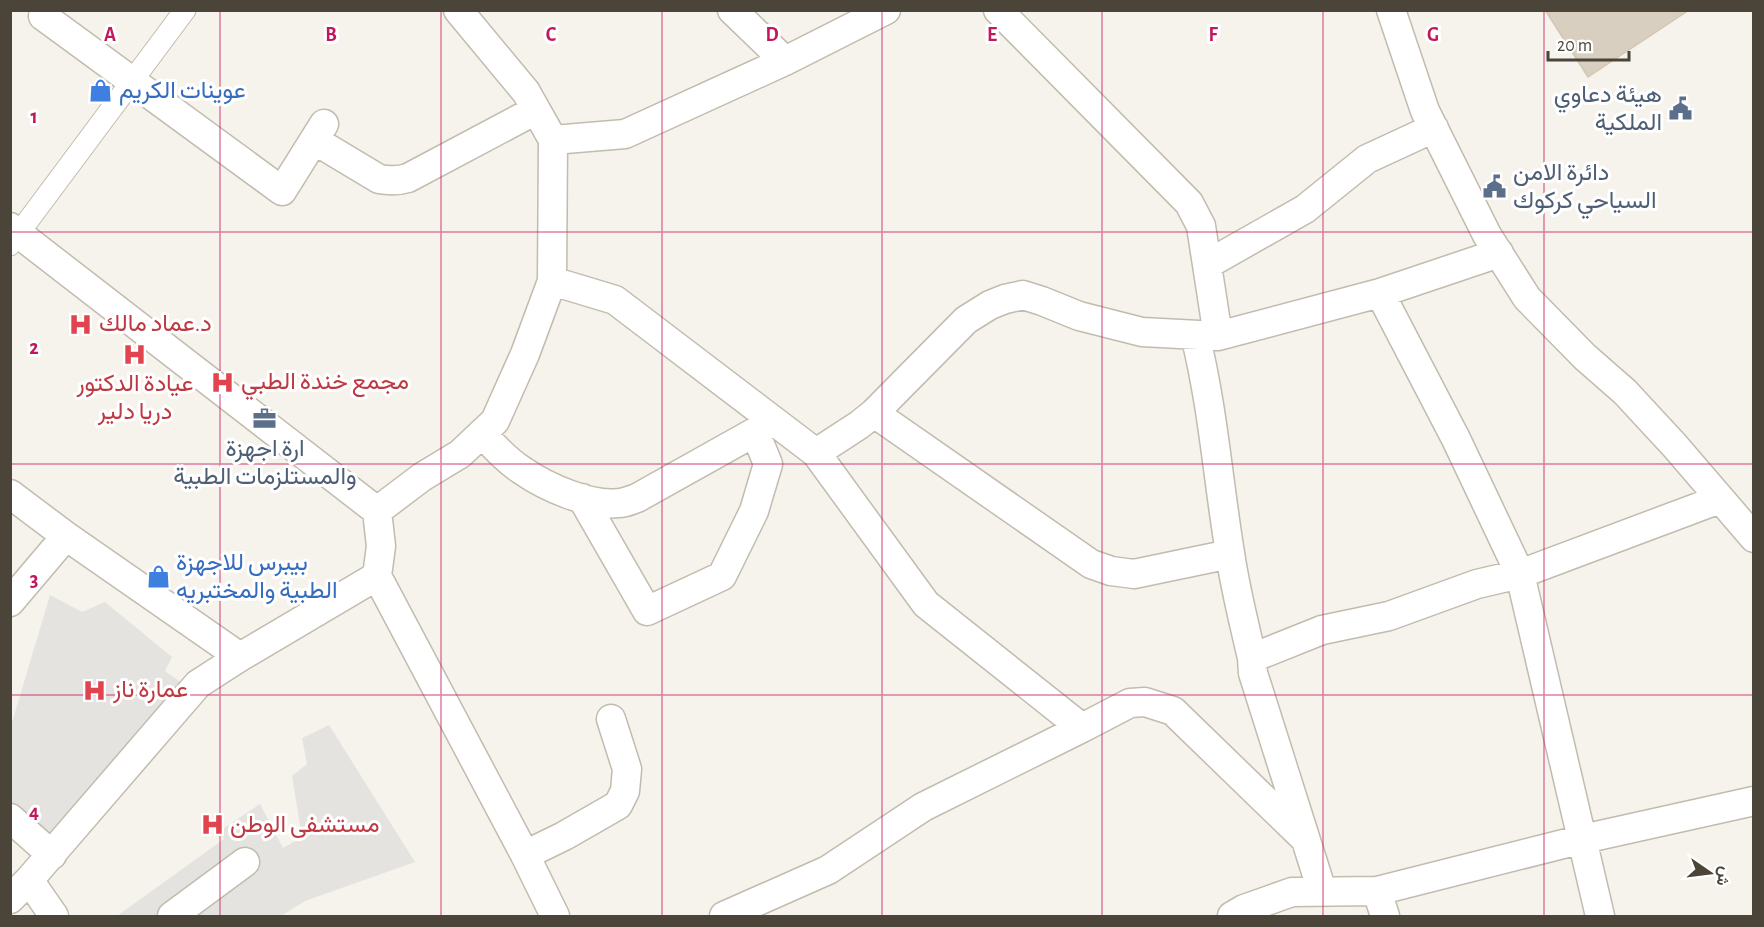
<svg xmlns="http://www.w3.org/2000/svg" width="1764" height="927" font-family="'Alegreya Sans',Vazirmatn,sans-serif">
	<style>
		.parking { fill: #e5e3e0 }
		.building { fill: #d8cfc1; stroke: #d3c7b4; stroke-width: 1.5 }
		.lines { fill: none; stroke-linecap: round; stroke-linejoin: round }
		.pedestrian-casing { stroke: #c2bbae; stroke-width: 23 }
		.minor-casing { stroke: #c2bbae; stroke-width: 31 }
		.pedestrian { stroke: #fff; stroke-width: 21 }
		.minor { stroke: #fff; stroke-width: 28 }
		.grid { fill: none; stroke: #c2185b; stroke-width: 1.5; stroke-opacity: 0.55 }
		.labels { text-anchor: middle; dominant-baseline: central; stroke-width: 6; stroke-linejoin: round; paint-order: stroke }
		.shop-label { font-size: 24px; fill: #366cbe; stroke: #fff; text-anchor: start }
		.service-label { font-size: 24px; fill: #4e5e75; stroke: #fff; text-anchor: end }
		.health-label { font-size: 24px; fill: #be3a42; stroke: #fff; text-anchor: start }
		.grid-label { font-size: 20px; text-anchor: middle; font-weight: bold; fill: #c2185b; stroke: #fff; stroke-width: 6; stroke-linejoin: round; paint-order: stroke }
	</style>
	<rect width="100%" height="100%" fill="#f6f3ec"/>
	<path class="parking" d="M 50,595 L 82,612 L 105,602 L 172,657 L 165,671 L 192,690 L 49,846 L 11,807 L 10,729 Z
		M 329,725 L 415,862 L 305,901 L 281,916 L 117,916 L 224,839 L 221,830 L 260,804 L 283,848 L 302,837 L 292,776 L 307,764 L 302,738 Z"/>
	<path class="building" d="M 1545,10 L 1689,10 L 1588,77 Z"/>
	<g class="lines">
		<defs>
			<path id="pedestrian" d="M 10,245 L 185,10"/>
			<path id="minor" d="M 732,10 L 785,61
				M 998,10 L 1189,203 L 1201,226 L 1218,336
				M 1391,10 L 1425,111 L 1487,235 L 1527,298 L 1585,357 L 1625,392 L 1675,446 L 1754,538
				M 43,16 L 282,191 L 324,124
				M 314,140 L 379,179 C 390,181 398,181 408,178 L 536,110
				M 553,140 L 625,134 L 785,61 L 886,10
				M 10,227 L 377,511
				M 1208,264 L 1305,209 L 1367,159 L 1434,128
				M 552,281 L 615,300 L 816,453 L 859,425 L 874,413 L 966,320 L 990,305 L 1005,299 L 1023,295 L 1042,301 L 1079,316 L 1142,332 L 1218,336 L 1380,293 L 1499,253
				M 1380,293 L 1456,439 L 1520,574 L 1600,916
				M 1195,335 C 1213,407 1218,480 1230,553 C 1235,588 1244,623 1252,658
				M 874,413 L 1091,564 L 1111,571 L 1134,574 L 1230,554
				M 482,433 C 494,447 507,461 523,471 C 546,487 591,507 619,503 C 625,503 631,500 637,498 L 771,423
				M 816,453 L 926,604 L 1082,728 L 1130,703 L 1145,702 L 1173,711 L 1302,836
				M 10,494 L 66,536 L 240,657
				M 582,498 L 647,611 L 722,576 L 754,511 L 768,464 L 755,432
				M 377,576 L 525,855 L 555,916
				M 10,602 L 66,536
				M 10,818 L 52,855
				M 525,855 L 564,836 L 618,805 L 625,791 L 627,769 L 611,719
				M 29,880 L 54,916
				M 1322,891 L 1253,673 L 1252,658 L 1322,630 L 1389,616 L 1477,584 L 1520,574 L 1720,499
				M 10,899 L 29,880 L 198,684 L 240,657 L 377,576 L 381,546 L 377,511 L 422,477 L 460,454 L 495,421 L 525,354 L 552,281 L 553,140 L 526,92 L 458,10
				M 172,916 L 245,862
				M 724,916 L 828,870 L 923,807 L 1082,728
				M 1232,916 L 1244,909 L 1292,892 L 1377,891
				M 1385,916 L 1377,891 L 1583,839 L 1754,801"/>
		</defs>
		<use href="#pedestrian" class="pedestrian-casing"/>
		<use href="#minor" class="minor-casing"/>
		<use href="#pedestrian" class="pedestrian"/>
		<use href="#minor" class="minor"/>
	</g>
	<path class="grid" d="M 220,10 L 220,916M 441,10 L 441,916M 662,10 L 662,916M 882,10 L 882,916M 1102,10 L 1102,916M 1323,10 L 1323,916M 1544,10 L 1544,916M 10,232 L 1754,232M 10,464 L 1754,464M 10,695 L 1754,695"/>
	<defs>
		<symbol id="shop-bare" viewBox="-9 -9 18 18"><path d="M-5-2.5h2.3a2.7 3.5 0 0 1 5.4 0H5L5.5 6h-11ZM-1.5-2.5h3a1.5 2.3 0 0 0-3 0Z" fill="#3f7fe0" stroke="#fff" stroke-width="2.5" paint-order="stroke"/></symbol>
		<symbol id="civic-bare" viewBox="-9 -9 18 18"><path d="M-.6-6.5H3V-4.5H.6V-3L4-1V1h2V6H-6V1h2V-1L-.6-3ZM-1.2 2.5V6h2.4V2.5Z" fill="#5c6f8a" stroke="#fff" stroke-width="2.5" paint-order="stroke"/></symbol>
		<symbol id="hospital-bare" viewBox="-9 -9 18 18"><path d="M-5-5h3v3.5h4V-5h3V5h-3V1.5h-4V5h-3Z" fill="#e0444e" stroke="#fff" stroke-width="2.5" paint-order="stroke"/></symbol>
		<symbol id="office-bare" viewBox="-9 -9 18 18"><path d="M-6-3h4V-5.5h4V-3h4V5H-6ZM-1-4.5V-3h2v-1.5ZM-6 0V1H6V0Z" fill="#5c6f8a" stroke="#fff" stroke-width="2.5" paint-order="stroke"/></symbol>
	</defs>
	<g fill-rule="evenodd">
		<use href="#shop-bare" x="84" y="74" width="33" height="33"/>
		<use href="#civic-bare" x="1664" y="92" width="33" height="33"/>
		<use href="#civic-bare" x="1478" y="170" width="33" height="33"/>
		<use href="#hospital-bare" x="64" y="308" width="33" height="33"/>
		<use href="#hospital-bare" x="118" y="338" width="33" height="33"/>
		<use href="#hospital-bare" x="206" y="366" width="33" height="33"/>
		<use href="#office-bare" x="248" y="402" width="33" height="33"/>
		<use href="#shop-bare" x="142" y="560" width="33" height="33"/>
		<use href="#hospital-bare" x="78" y="674" width="33" height="33"/>
		<use href="#hospital-bare" x="196" y="808" width="33" height="33"/>
	</g>
	<g class="labels">
		<g class="shop-label">
			<text x="119" y="91">عوينات الكريم</text>
			<text x="176" y="563">بيبرس للاجهزة<tspan x="176" dy="28">الطبية والمختبريه</tspan></text>
		</g>
		<g class="service-label">
			<text x="1662" y="95">هيئة دعاوي<tspan x="1662" dy="28">الملكية</tspan></text>
			<text x="1513" y="173" text-anchor="start">دائرة الامن<tspan x="1513" dy="28">السياحي كركوك</tspan></text>
			<text x="265" y="449" text-anchor="middle">ارة اجهزة<tspan x="265" dy="28">والمستلزمات الطبية</tspan></text>
		</g>
		<g class="health-label">
			<text x="99" y="324">د.عماد مالك</text>
			<text x="241" y="382">مجمع خندة الطبي</text>
			<text x="135" y="384" text-anchor="middle">عيادة الدكتور<tspan x="135" dy="28">دريا دلير</tspan></text>
			<text x="113" y="690">عمارة ناز</text>
			<text x="230" y="825">مستشفى الوطن</text>
		</g>
	</g>
	<g class="grid-label">
		<text x="110" y="41">A</text>
		<text x="331" y="41">B</text>
		<text x="551" y="41">C</text>
		<text x="772" y="41">D</text>
		<text x="992" y="41">E</text>
		<text x="1213" y="41">F</text>
		<text x="1433" y="41">G</text>
		<text x="34" y="123">1</text>
		<text x="34" y="354">2</text>
		<text x="34" y="586">3</text>
		<text x="34" y="818">4</text>
	</g>
	<rect width="1764" height="927" fill="none" stroke="#4b4439" stroke-width="24"/>
	<g transform="translate(1710 873) rotate(104)" stroke="#ffffff" stroke-width="4.5" paint-order="stroke">
	<path d="M0-4.5L10 22L0 15L-10 22Z" fill="#4b4439"/>
	<text y="-9" font-size="16" font-weight="bold" text-anchor="middle" fill="#4b4439">ش</text>
	</g>
	<path d="M1548 51v9h81v-9" fill="none" stroke="#4b4439" stroke-width="3"/>
	<text x="1557" y="51" font-size="18" fill="#4b4439" stroke="#ffffff" stroke-width="4.5" paint-order="stroke">20 m</text>
</svg>
